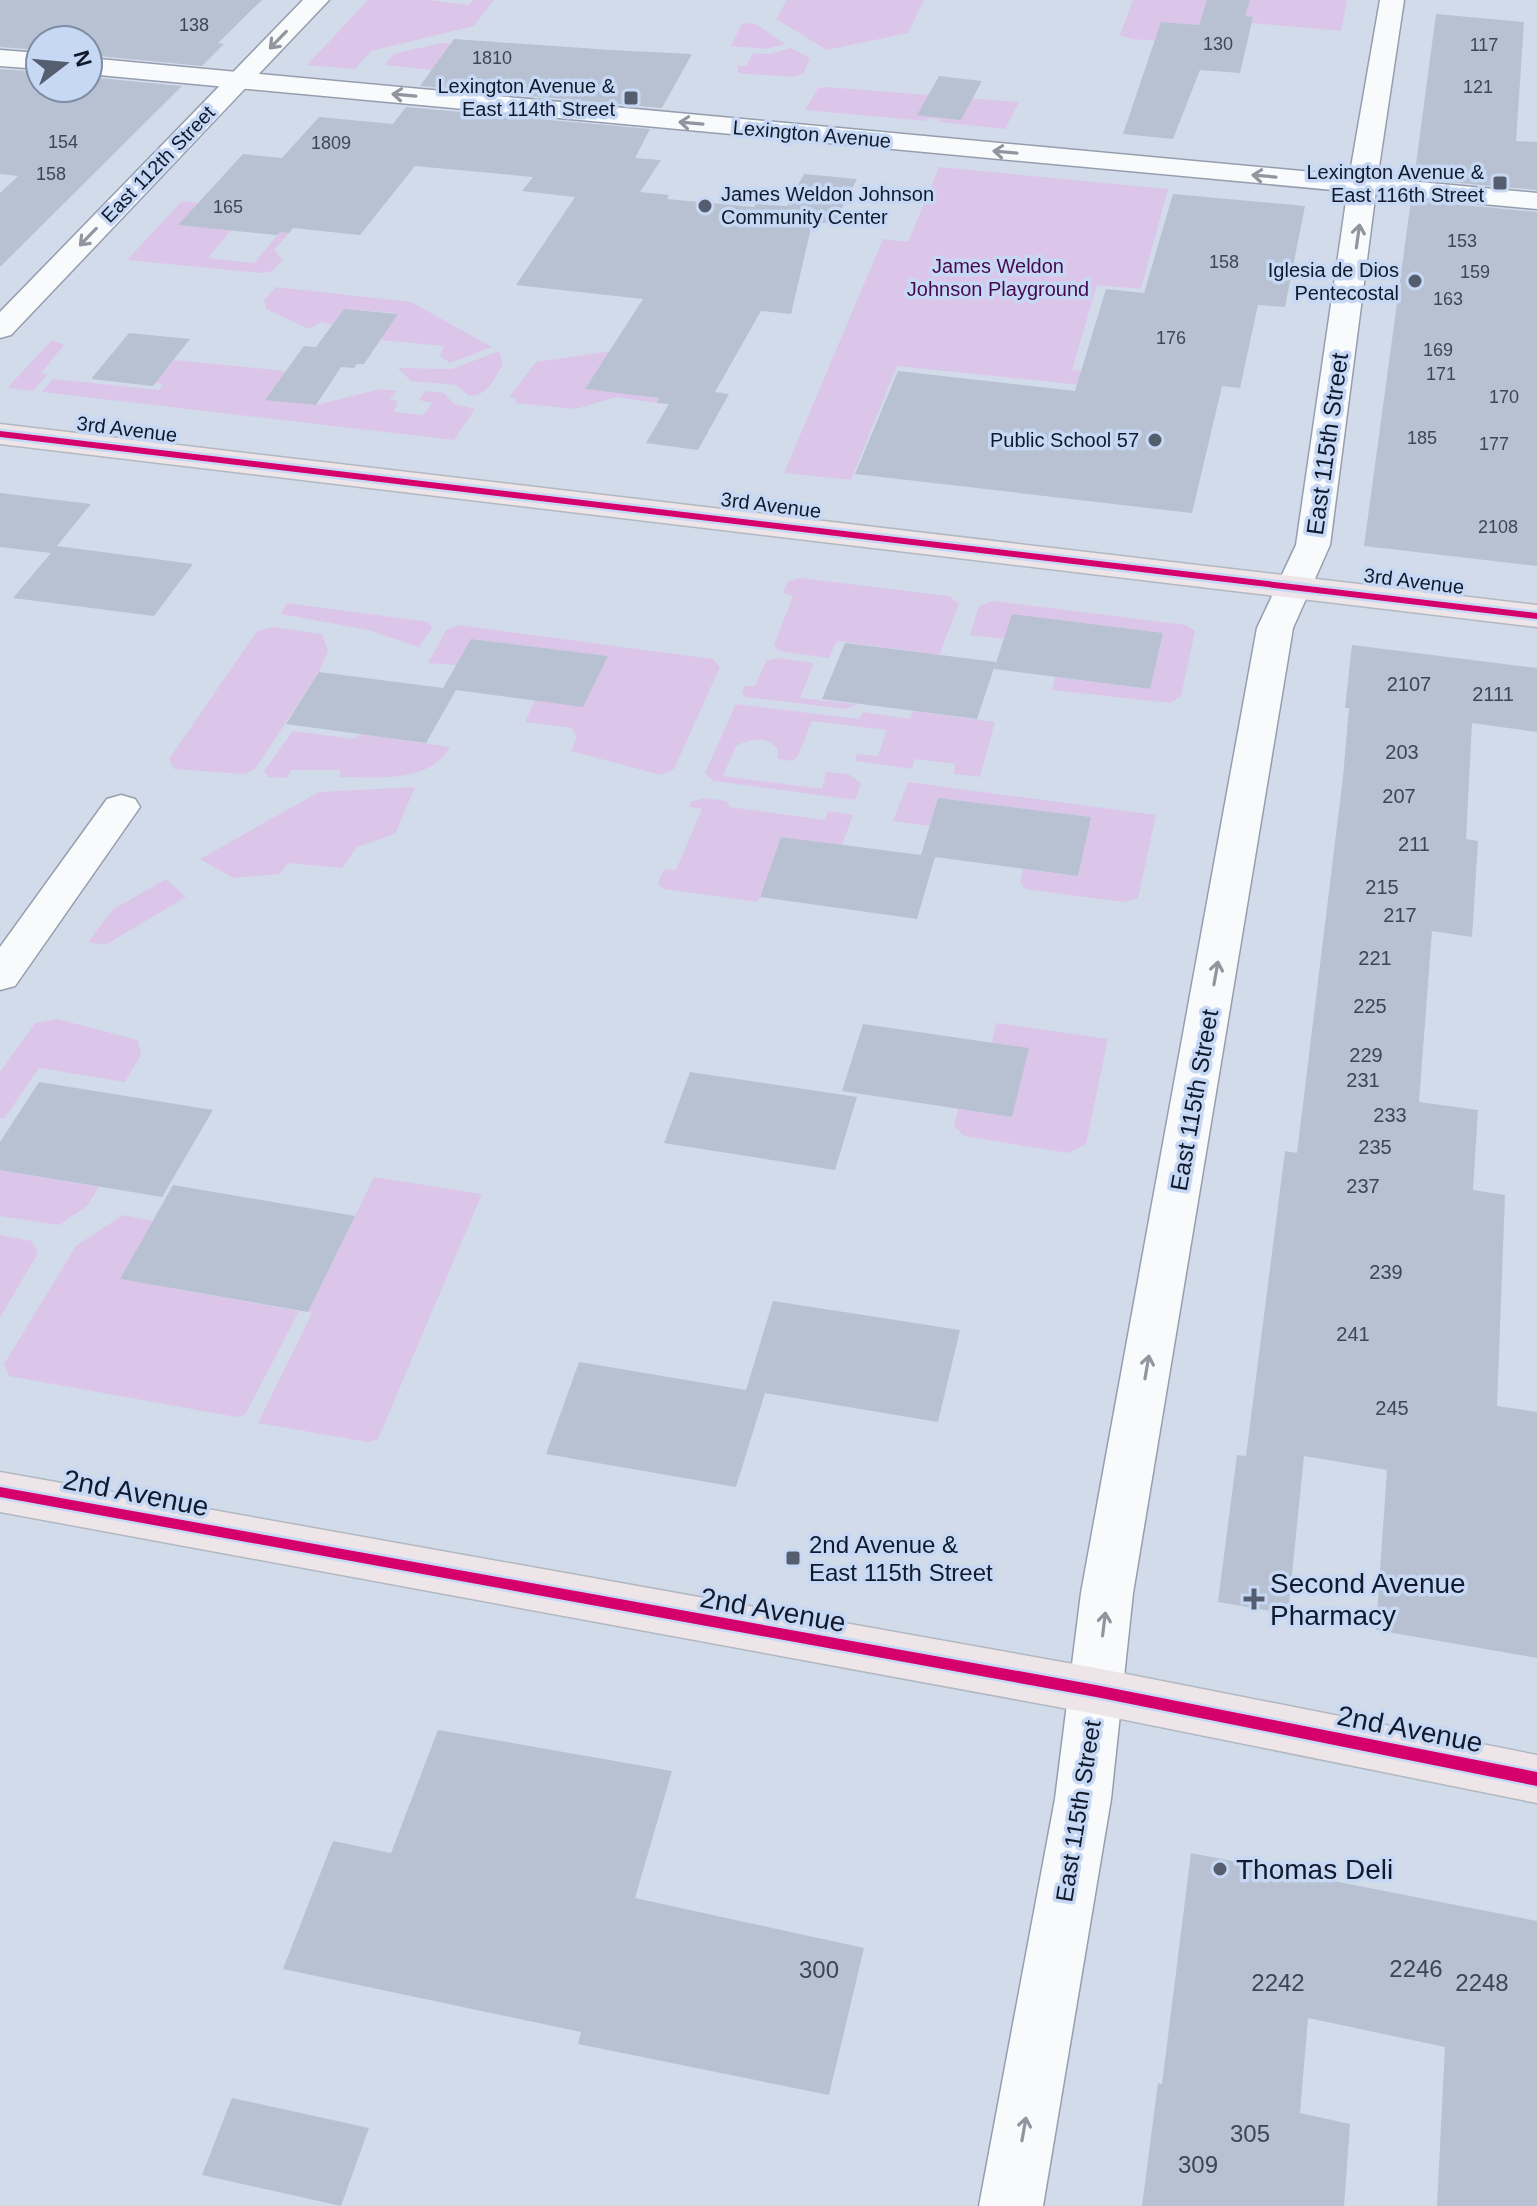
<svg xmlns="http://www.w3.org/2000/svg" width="1537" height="2206" font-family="Helvetica,sans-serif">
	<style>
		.green { fill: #dbc6ea }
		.building { fill: #b8c1d1 }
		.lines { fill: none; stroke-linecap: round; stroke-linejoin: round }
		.street-casing { stroke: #969eae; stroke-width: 3 }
		.secondary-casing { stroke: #969eae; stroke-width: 3 }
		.primary-casing { stroke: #b2b8c1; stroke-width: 3 }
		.street { fill: #f8fafc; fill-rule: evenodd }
		.secondary { fill: #f8fafc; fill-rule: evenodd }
		.primary { fill: #ede5e7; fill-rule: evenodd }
		.cycleway-casing { stroke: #c7d8f5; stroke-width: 5 }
		.cycleway { fill: #d6006c; fill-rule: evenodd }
		.oneway { stroke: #90959e }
		.poi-dot { fill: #555e6e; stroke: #c7d8f5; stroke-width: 3 }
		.labels { text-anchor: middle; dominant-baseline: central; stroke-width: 7; stroke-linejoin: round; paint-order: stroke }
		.far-number-label { font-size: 18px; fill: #3c4657 }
		.far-poi-label { font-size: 20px; fill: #111a2c; stroke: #c7d8f5; text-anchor: end }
		.far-street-label { font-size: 20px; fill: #111a2c; stroke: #c7d8f5 }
		.far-park-label { font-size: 20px; fill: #46094f; stroke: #c7d8f5 }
		.number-label { font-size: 20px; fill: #3c4657 }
		.street-label { font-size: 24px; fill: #111a2c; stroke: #c7d8f5 }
		.poi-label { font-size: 24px; fill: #111a2c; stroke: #c7d8f5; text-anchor: start }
		.near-number-label { font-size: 24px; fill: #3c4657 }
		.near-street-label { font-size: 28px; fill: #111a2c; stroke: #c7d8f5 }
		.near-poi-label { font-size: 28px; fill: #111a2c; stroke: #c7d8f5; text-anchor: start }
	</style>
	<rect width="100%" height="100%" fill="#d2dbea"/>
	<path class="green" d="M 368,0 L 430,0 L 469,5 L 473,0 L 494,0 L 474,26 L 371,51 L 355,69 L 307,65 Z
		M 787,0 L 924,0 L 908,33 L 827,50 L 776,19 Z
		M 1133,0 L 1207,0 L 1210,26 L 1161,22 L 1156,38 L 1200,44 L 1131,39 L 1120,35 Z
		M 1250,0 L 1347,0 L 1341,31 L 1252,23 L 1253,17 L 1244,16 Z
		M 742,23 L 756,24 L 785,44 L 766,49 L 731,46 Z
		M 442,43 L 451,44 L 432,70 L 385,65 L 393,54 Z
		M 791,48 L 810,58 L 803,74 L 792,77 L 738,73 L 738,66 L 746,66 L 753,53 L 769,54 Z
		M 827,87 L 1019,102 L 1005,129 L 939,122 L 940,119 L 928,118 L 926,121 L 805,110 L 818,88 Z
		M 939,167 L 1168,189 L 1141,289 L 1097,285 L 1072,370 L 1132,377 L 1128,390 L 897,366 L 851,480 L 784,473 L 883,239 L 908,242 Z
		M 185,201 L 198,203 L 179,225 L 231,230 L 208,258 L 254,263 L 280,232 L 289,233 L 274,250 L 283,260 L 272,271 L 262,273 L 127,260 L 181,202 Z
		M 276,287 L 411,302 L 492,347 L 450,363 L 440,356 L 444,346 L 380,340 L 397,313 L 344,309 L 332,325 L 321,322 L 309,329 L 266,309 L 264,300 Z
		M 52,340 L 64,345 L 41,373 L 47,375 L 33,391 L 7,388 Z
		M 625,349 L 601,364 L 586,388 L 659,398 L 657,403 L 616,397 L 576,409 L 515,403 L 516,398 L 509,397 L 536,362 Z
		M 499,351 L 503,364 C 493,380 488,396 469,396 L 456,385 L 411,381 L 398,368 L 452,369 Z
		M 174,360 L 286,371 L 316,405 L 380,389 L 397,391 L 390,399 L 398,401 L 394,412 L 423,415 L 432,403 L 419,400 L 425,391 L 444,393 L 454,404 L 475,409 L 454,440 L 42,392 L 53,379 L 159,390 L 163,384 L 155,383 Z
		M 800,578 L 949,596 L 959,604 L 939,655 L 837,641 L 829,658 L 778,651 L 774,645 L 793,596 L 783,593 L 788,581 Z
		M 993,601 L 1186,625 L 1195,631 L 1181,696 L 1171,703 L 1052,690 L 1055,677 L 1149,689 L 1163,633 L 1012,614 L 1004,639 L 970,635 L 979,606 Z
		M 287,603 L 429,622 L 432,628 L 419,647 L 368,630 L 281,614 Z
		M 458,625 L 713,659 L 720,667 L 674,769 L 661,775 L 571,751 L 577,737 L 572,728 L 525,722 L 535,700 L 607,656 L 472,639 L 456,665 L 428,663 L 446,630 Z
		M 274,627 L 322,634 L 328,651 L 319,672 L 255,769 L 245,774 L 174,769 L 169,759 L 257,631 Z
		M 777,658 L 814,663 L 800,698 L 857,704 L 847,709 L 745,697 L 742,692 L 744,686 L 755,686 L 766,661 Z
		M 736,704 L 859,719 L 863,712 L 910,719 L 913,711 L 995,722 L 980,777 L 954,774 L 955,764 L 915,759 L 912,769 L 855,761 L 857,754 L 878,756 L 887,730 L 812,721 L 798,756 L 792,761 L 778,759 L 777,748 C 764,735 750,739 736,746 L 723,776 L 822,789 L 826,772 L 848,774 L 861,783 L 855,800 L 713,781 L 705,773 Z
		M 293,731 L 353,739 L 360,734 L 450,747 C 429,784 375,777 339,777 L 340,770 L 291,770 L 287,778 L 268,777 L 264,771 Z
		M 908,782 L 1156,815 L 1138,898 L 1123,902 L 1025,889 L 1020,882 L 1023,869 L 1078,876 L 1090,817 L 938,798 L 930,826 L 893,821 Z
		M 415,787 L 395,834 L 357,847 L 342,868 L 288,863 L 280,874 L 233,878 L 200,859 L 319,792 Z
		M 704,798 L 727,801 L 730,807 L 825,820 L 828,811 L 853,815 L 842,845 L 781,837 L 758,902 L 663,889 L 658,883 L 664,869 L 676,870 L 702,809 L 689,807 L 691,802 Z
		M 166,879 L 186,897 L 105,945 L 88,942 L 112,910 Z
		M 57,1019 L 138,1040 L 141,1055 L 125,1082 L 39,1068 L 4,1119 L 0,1118 L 0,1072 L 35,1023 Z
		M 996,1023 L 1108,1039 L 1086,1144 L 1068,1153 L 964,1136 L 954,1126 L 958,1109 L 1012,1117 L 1028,1049 L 992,1043 Z
		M 0,1170 L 99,1187 L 87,1206 L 59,1225 L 0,1216 Z
		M 374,1177 L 482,1194 L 378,1439 L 368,1442 L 258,1423 L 312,1313 L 308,1312 Z
		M 123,1215 L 153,1221 L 121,1279 L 299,1311 L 245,1415 L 236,1417 L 9,1376 L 4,1364 L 76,1246 Z
		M 0,1235 L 32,1241 L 38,1253 L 0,1318 Z"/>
	<path class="building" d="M 0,0 L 262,0 L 218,43 L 224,44 L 202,66 L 88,55 L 88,40 L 40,40 L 40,50 L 0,47 Z
		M 1207,0 L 1250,0 L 1245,16 L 1253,17 L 1240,73 L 1200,70 L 1173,139 L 1123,134 L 1161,22 L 1199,25 Z
		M 1436,14 L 1524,22 L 1516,141 L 1537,142 L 1537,190 L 1414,179 Z
		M 454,39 L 611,50 L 692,54 L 662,108 L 420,86 Z
		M 0,69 L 40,72 L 40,88 L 88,88 L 88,77 L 182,86 L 0,267 L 0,193 L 18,176 L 0,174 Z
		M 939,76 L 982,81 L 961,120 L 917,115 Z
		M 406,107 L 650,129 L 635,158 L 661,160 L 640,192 L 669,195 L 667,199 L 754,207 L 756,204 L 787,206 L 804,174 L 857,179 L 835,222 L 812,224 L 791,314 L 761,311 L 715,392 L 729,394 L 698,450 L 646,443 L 669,404 L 657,403 L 659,398 L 585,389 L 643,299 L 516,285 L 575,197 L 522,191 L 533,177 L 415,166 L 360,235 L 293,228 L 289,233 L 280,232 L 277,235 L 178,225 L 243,154 L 282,158 L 319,117 L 393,124 Z
		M 1173,194 L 1305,206 L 1285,307 L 1258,305 L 1240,388 L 1222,386 L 1192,513 L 855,474 L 898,371 L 1075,391 L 1106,289 L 1144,293 Z
		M 1411,200 L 1537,212 L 1537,566 L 1364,546 Z
		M 344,309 L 398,314 L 364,364 L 357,364 L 354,368 L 341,367 L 316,405 L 265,400 L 304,346 L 316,347 Z
		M 129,333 L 190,339 L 153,386 L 91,379 Z
		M 0,493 L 91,504 L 57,546 L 193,564 L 154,616 L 13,598 L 51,553 L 0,547 Z
		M 1012,614 L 1163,633 L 1150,689 L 994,669 Z
		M 471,639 L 608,656 L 583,707 L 456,690 L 426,743 L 286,724 L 319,672 L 443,688 Z
		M 845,643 L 996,662 L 977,719 L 822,699 Z
		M 1352,645 L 1537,668 L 1537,732 L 1472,723 L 1466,839 L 1478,841 L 1472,937 L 1432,931 L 1419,1102 L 1478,1110 L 1473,1190 L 1505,1195 L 1497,1406 L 1537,1412 L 1537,1658 L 1376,1630 L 1387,1470 L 1304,1456 L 1288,1614 L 1218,1602 L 1237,1455 L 1246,1456 L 1285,1151 L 1297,1153 L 1343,777 L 1349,708 L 1345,708 Z
		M 938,798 L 1091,817 L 1078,876 L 935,857 L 917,919 L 760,897 L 781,837 L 921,855 Z
		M 863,1024 L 1029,1048 L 1012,1117 L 842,1091 Z
		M 690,1072 L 857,1097 L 835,1170 L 664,1143 Z
		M 39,1082 L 213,1110 L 162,1197 L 0,1170 L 0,1142 Z
		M 173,1185 L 355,1216 L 308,1312 L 120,1279 Z
		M 773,1301 L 960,1330 L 938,1422 L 765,1393 L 736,1487 L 546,1454 L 579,1362 L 746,1390 Z
		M 438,1730 L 672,1771 L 635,1898 L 864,1948 L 829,2095 L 578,2044 L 581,2032 L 283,1969 L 333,1841 L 391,1853 Z
		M 1191,1853 L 1537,1921 L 1537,2206 L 1437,2206 L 1445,2047 L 1308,2018 L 1300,2113 L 1350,2124 L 1344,2206 L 1142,2206 L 1158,2083 L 1162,2084 Z
		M 232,2098 L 369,2128 L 341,2206 L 202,2175 Z"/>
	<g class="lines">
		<defs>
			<path id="street" d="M 303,0 L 329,0 L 11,335 L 0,338 L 0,312 Z
				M 1380,0 L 1404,0 L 1379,167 L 1330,545 L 1293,628 L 1133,1593 L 1111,1799 L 1043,2206 L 979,2206 L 1055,1799 L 1081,1593 L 1257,628 L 1296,545 L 1351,167 Z
				M 121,795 L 135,799 L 140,807 L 15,986 L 0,990 L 0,947 L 107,799 Z"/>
			<path id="secondary" d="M 0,50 L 40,53 L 40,69 L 0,66 Z
				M 88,58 L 1537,193 L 1537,209 L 88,74 Z"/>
			<path id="primary" d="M 0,424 L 1537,605 L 1537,627 L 0,444 Z
				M 0,1472 L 1096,1668 L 1537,1755 L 1537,1803 L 1096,1714 L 0,1512 Z"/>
		</defs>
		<use href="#street" class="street-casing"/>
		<use href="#secondary" class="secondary-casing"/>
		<use href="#primary" class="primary-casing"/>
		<use href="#street" class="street"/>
		<use href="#secondary" class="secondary"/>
		<use href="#primary" class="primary"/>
		<defs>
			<path id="cycleway" d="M 0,431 L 1537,613 L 1537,619 L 0,437 Z
				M 0,1487 L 1096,1685 L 1537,1772 L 1537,1786 L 1096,1697 L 0,1497 Z"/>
		</defs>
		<use href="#cycleway" class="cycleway-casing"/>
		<use href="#cycleway" class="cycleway"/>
	</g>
	<defs><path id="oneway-shaft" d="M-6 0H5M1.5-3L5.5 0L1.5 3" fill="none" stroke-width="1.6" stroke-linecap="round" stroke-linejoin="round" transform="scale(2)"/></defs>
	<g class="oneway">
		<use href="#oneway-shaft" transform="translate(278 40) rotate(134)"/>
		<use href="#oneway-shaft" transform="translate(404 95) rotate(-175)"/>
		<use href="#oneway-shaft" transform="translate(691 123) rotate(-175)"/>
		<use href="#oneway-shaft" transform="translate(1005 152) rotate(-175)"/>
		<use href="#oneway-shaft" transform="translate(1264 176) rotate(-175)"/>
		<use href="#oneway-shaft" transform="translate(1358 236) rotate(-82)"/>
		<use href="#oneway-shaft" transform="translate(88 237) rotate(134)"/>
		<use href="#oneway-shaft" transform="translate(1216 973) rotate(-80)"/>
		<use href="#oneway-shaft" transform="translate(1147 1367) rotate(-80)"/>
		<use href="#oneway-shaft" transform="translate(1104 1624) rotate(-83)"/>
		<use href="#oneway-shaft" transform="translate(1024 2129) rotate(-80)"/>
	</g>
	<g class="poi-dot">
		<rect x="623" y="90" width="16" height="16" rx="4"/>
		<rect x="1492" y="175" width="16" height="16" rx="4"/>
		<circle cx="705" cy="206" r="8"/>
		<circle cx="1415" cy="281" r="8"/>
		<circle cx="1155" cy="440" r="8"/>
		<rect x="785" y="1550" width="16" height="16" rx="4"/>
		<path d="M1250 1587h8v8h8v8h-8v8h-8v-8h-8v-8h8z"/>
		<circle cx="1220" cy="1869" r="8"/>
	</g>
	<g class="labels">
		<g class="far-number-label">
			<text x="194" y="25">138</text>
			<text x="1218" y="44">130</text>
			<text x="1484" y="45">117</text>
			<text x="492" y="58">1810</text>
			<text x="1478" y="87">121</text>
			<text x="63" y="142">154</text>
			<text x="331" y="143">1809</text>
			<text x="51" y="174">158</text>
			<text x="228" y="207">165</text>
			<text x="1462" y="241">153</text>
			<text x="1224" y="262">158</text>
			<text x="1475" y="272">159</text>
			<text x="1448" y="299">163</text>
			<text x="1171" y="338">176</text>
			<text x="1438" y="350">169</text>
			<text x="1441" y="374">171</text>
			<text x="1504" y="397">170</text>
			<text x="1422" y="438">185</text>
			<text x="1494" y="444">177</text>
			<text x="1498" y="527">2108</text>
		</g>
		<g class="far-poi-label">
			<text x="615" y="86">Lexington Avenue &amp;<tspan x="615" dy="23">East 114th Street</tspan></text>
			<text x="1484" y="172">Lexington Avenue &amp;<tspan x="1484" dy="23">East 116th Street</tspan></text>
			<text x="721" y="194" text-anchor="start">James Weldon Johnson<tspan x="721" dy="23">Community Center</tspan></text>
			<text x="1399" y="270">Iglesia de Dios<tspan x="1399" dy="23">Pentecostal</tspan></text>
			<text x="1139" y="440">Public School 57</text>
		</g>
		<g class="far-street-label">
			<text transform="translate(812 134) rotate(5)">Lexington Avenue</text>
			<text transform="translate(158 164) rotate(-46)">East 112th Street</text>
			<text transform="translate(127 429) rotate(7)">3rd Avenue</text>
			<text transform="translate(771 505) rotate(7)">3rd Avenue</text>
			<text transform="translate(1414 581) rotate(7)">3rd Avenue</text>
		</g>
		<g class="far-park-label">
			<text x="998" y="266">James Weldon<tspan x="998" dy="23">Johnson Playground</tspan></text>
		</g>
		<g class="number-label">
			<text x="1409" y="684">2107</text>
			<text x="1493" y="694">2111</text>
			<text x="1402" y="752">203</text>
			<text x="1399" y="796">207</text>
			<text x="1414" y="844">211</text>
			<text x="1382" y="887">215</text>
			<text x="1400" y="915">217</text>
			<text x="1375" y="958">221</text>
			<text x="1370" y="1006">225</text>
			<text x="1366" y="1055">229</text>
			<text x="1363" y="1080">231</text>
			<text x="1390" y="1115">233</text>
			<text x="1375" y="1147">235</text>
			<text x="1363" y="1186">237</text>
			<text x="1386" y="1272">239</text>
			<text x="1353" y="1334">241</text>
			<text x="1392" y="1408">245</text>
		</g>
		<g class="street-label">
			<text transform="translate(1327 444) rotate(-82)">East 115th Street</text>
			<text transform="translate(1194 1100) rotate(-80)">East 115th Street</text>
			<text transform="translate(1078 1811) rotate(-81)">East 115th Street</text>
		</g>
		<g class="poi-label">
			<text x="809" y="1544">2nd Avenue &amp;<tspan x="809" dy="28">East 115th Street</tspan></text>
		</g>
		<g class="near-number-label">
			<text x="1416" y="1968">2246</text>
			<text x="819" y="1969">300</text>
			<text x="1278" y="1982">2242</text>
			<text x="1482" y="1982">2248</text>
			<text x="1250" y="2133">305</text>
			<text x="1198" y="2164">309</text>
		</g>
		<g class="near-street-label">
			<text transform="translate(136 1493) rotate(11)">2nd Avenue</text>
			<text transform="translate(773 1610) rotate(10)">2nd Avenue</text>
			<text transform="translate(1410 1729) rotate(11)">2nd Avenue</text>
		</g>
		<g class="near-poi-label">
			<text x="1270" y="1583">Second Avenue<tspan x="1270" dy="32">Pharmacy</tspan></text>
			<text x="1236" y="1869">Thomas Deli</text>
		</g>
	</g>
	<g transform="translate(64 64) rotate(74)"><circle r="38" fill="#c7d8f5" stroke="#7e8ca5" stroke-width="2"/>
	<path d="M0-6L14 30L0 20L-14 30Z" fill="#555e6e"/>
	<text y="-12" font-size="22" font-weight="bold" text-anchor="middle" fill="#111a2c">N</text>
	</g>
</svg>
